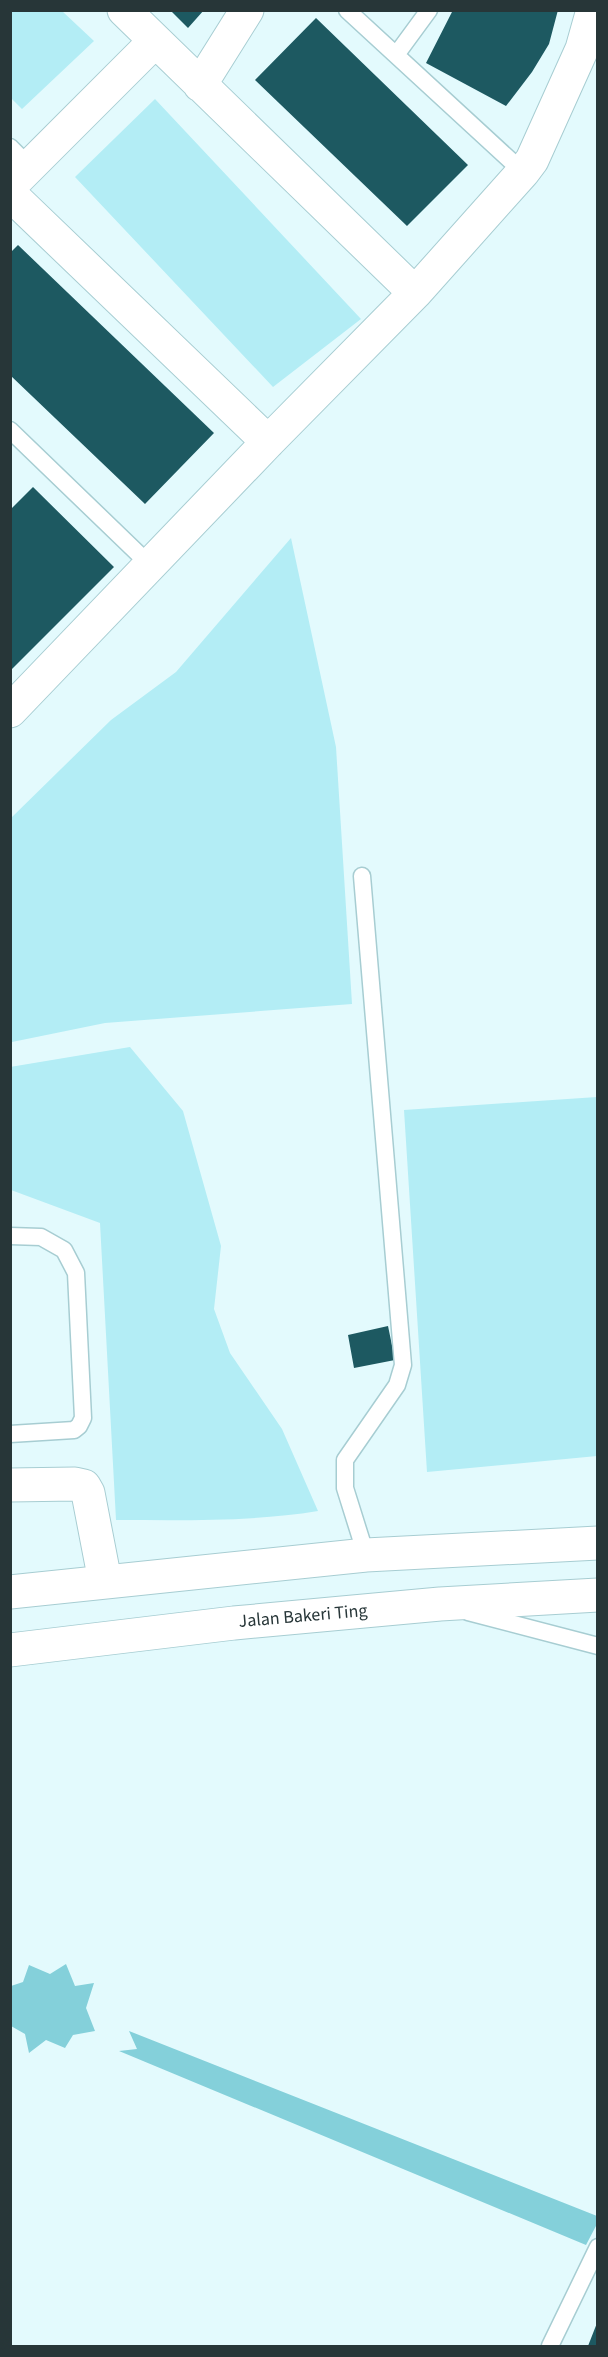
<svg xmlns="http://www.w3.org/2000/svg" width="608" height="2357" font-family="'Source Sans 3',sans-serif">
	<style>
		.green { fill: #b3edf5 }
		.water { fill: #84d0da }
		.building { fill: #1d5961 }
		.lines { fill: none; stroke-linecap: round; stroke-linejoin: round }
		.lane-casing { stroke: #a7cdd2; stroke-width: 19 }
		.street-casing { stroke: #a7cdd2; stroke-width: 35 }
		.primary-casing { stroke: #a7cdd2; stroke-width: 35 }
		.lane { stroke: #fff; stroke-width: 16 }
		.street { stroke: #fff; stroke-width: 33 }
		.primary { stroke: #fff; stroke-width: 33 }
		.labels { text-anchor: middle; dominant-baseline: central; stroke-width: 6; stroke-linejoin: round; paint-order: stroke }
		.street-label { font-size: 18px; fill: #273638; stroke: #fff }
	</style>
	<rect width="100%" height="100%" fill="#e3fafd"/>
	<path class="green" d="M 10,11 L 62,11 L 94,41 L 22,109 L 11,98 Z
		M 155,99 L 361,319 L 273,387 L 75,177 Z
		M 291,538 L 336,747 L 352,1004 L 105,1023 L 12,1042 L 10,1041 L 11,818 L 111,720 L 176,672 Z
		M 130,1047 L 183,1111 L 221,1246 L 214,1309 L 230,1353 L 282,1429 L 318,1511 C 251,1522 183,1520 116,1520 L 100,1223 L 11,1190 L 10,1067 Z
		M 597,1097 L 597,1456 L 427,1472 L 404,1110 Z"/>
	<path class="water" d="M 66,1964 L 75,1986 L 94,1983 L 86,2008 L 95,2031 L 73,2035 L 65,2048 L 46,2040 L 29,2053 L 25,2034 L 11,2026 L 12,2008 L 11,1986 L 23,1982 L 29,1965 L 50,1974 Z
		M 129,2031 L 597,2216 L 597,2224 L 586,2245 L 119,2051 L 137,2049 Z"/>
	<path class="building" d="M 170,10 L 204,10 L 188,28 Z
		M 453,10 L 558,10 L 549,44 L 532,72 L 506,106 L 426,63 Z
		M 316,18 L 468,165 L 407,226 L 255,80 Z
		M 18,245 L 214,433 L 145,504 L 10,375 L 10,253 Z
		M 33,487 L 114,567 L 10,671 L 10,510 Z
		M 388,1326 L 395,1360 L 354,1368 L 348,1335 Z
		M 597,2323 L 598,2346 L 588,2346 Z"/>
	<g class="lines">
		<defs>
			<path id="lane" d="M 347,10 L 523,172
				M 396,55 L 429,10
				M 10,147 L 30,167
				M 10,430 L 150,565
				M 362,876 L 403,1365 L 397,1385 L 345,1460 L 345,1488 L 366,1555
				M 10,1236 L 41,1237 L 64,1250 L 76,1273 L 83,1418 L 79,1426 L 74,1430 L 10,1434
				M 468,1612 L 598,1646
				M 550,2346 L 598,2247"/>
			<path id="street" d="M 124,10 L 415,293
				M 200,85 L 247,10
				M 10,186 L 155,41
				M 10,194 L 268,442
				M 10,711 L 268,442 L 415,293 L 523,172 L 532,160 L 582,49 L 593,10
				M 10,1485 L 75,1484 L 84,1486 L 88,1493 L 105,1581"/>
			<path id="primary" d="M 10,1592 L 366,1555 L 598,1543
				M 10,1650 L 234,1623 L 440,1604 L 598,1595"/>
		</defs>
		<use href="#lane" class="lane-casing"/>
		<use href="#street" class="street-casing"/>
		<use href="#primary" class="primary-casing"/>
		<use href="#lane" class="lane"/>
		<use href="#street" class="street"/>
		<use href="#primary" class="primary"/>
	</g>
	<g class="labels">
		<g class="street-label">
			<text transform="translate(303 1616) rotate(-5)">Jalan Bakeri Ting</text>
		</g>
	</g>
	<rect width="608" height="2357" fill="none" stroke="#273638" stroke-width="24"/>
</svg>
